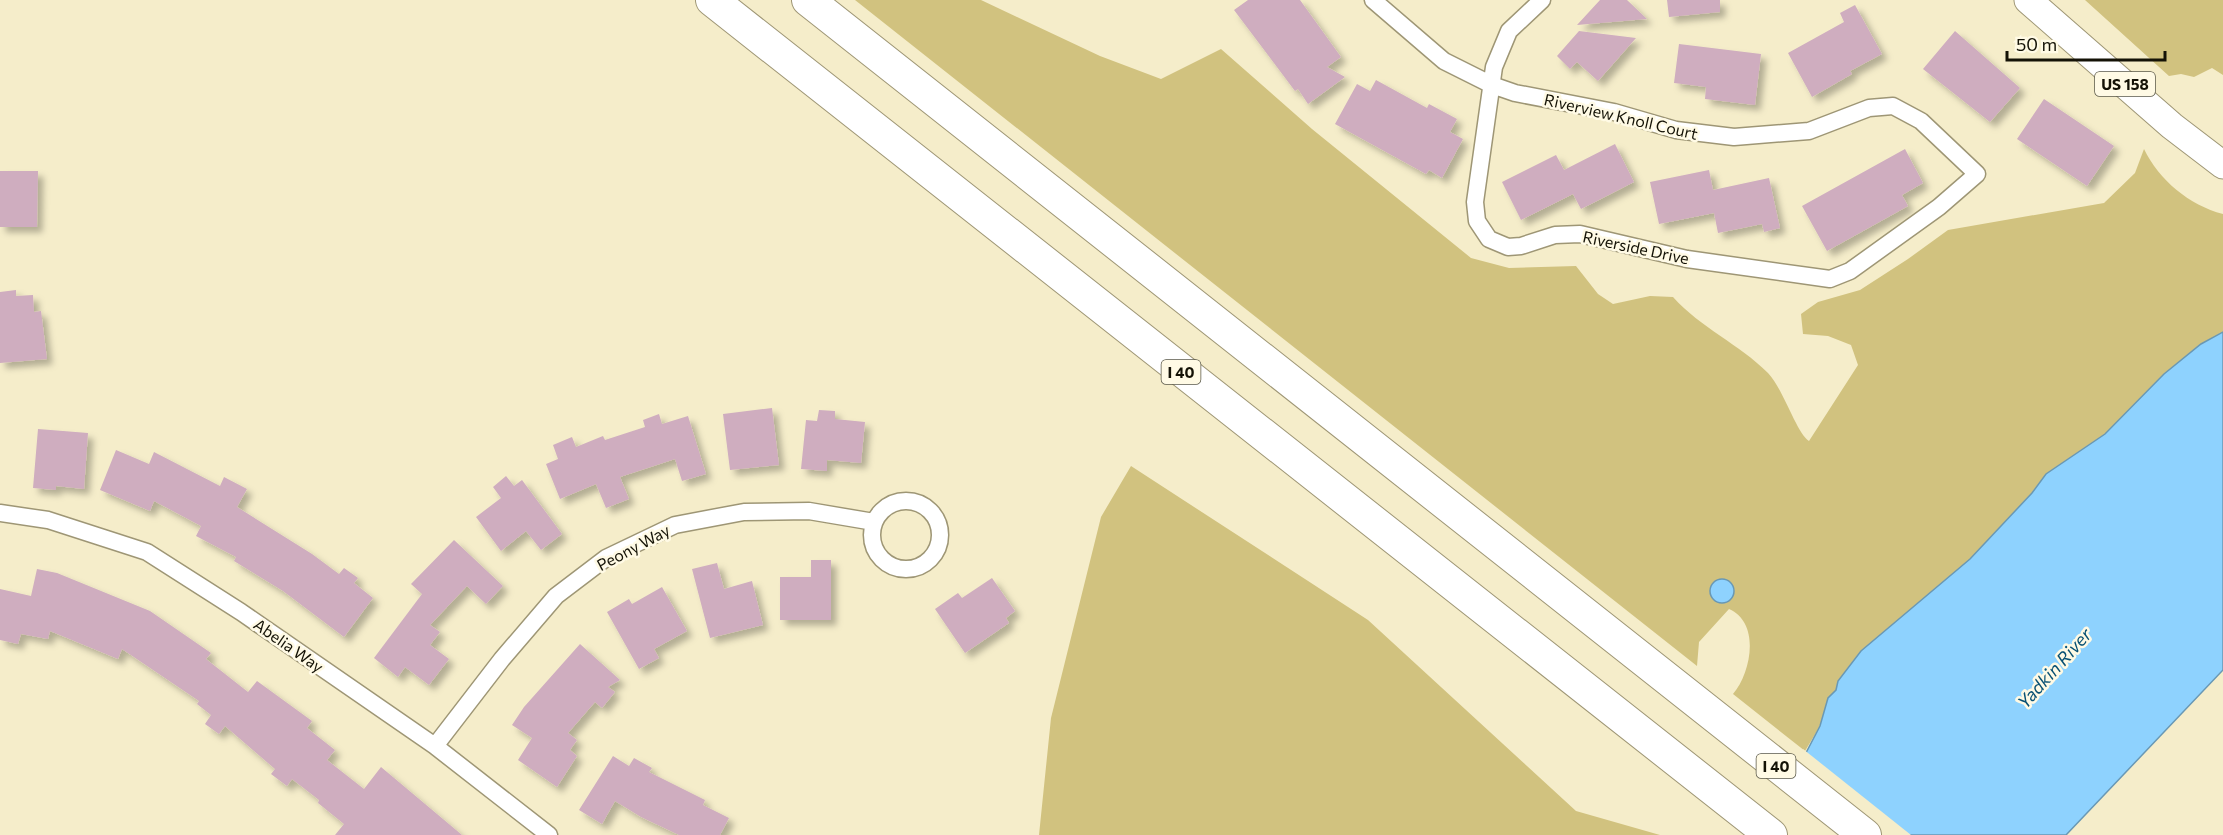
<svg xmlns="http://www.w3.org/2000/svg" width="2223" height="835" font-family="Commissioner,sans-serif">
	<style>
		.green { fill: #d1c27f }
		.water { fill: #8ed2fe; stroke: #6998b4; stroke-width: 1.5 }
		.pier { fill: #f5edca }
		.building { fill: #cfadbf; filter: url(#shadow) }
		.lines { fill: none; stroke-linecap: round; stroke-linejoin: round }
		.street-casing { stroke: #9e9675; stroke-width: 19 }
		.primary-casing { stroke: #9e9675; stroke-width: 29 }
		.highway-casing { stroke: #9e9675; stroke-width: 34 }
		.street { stroke: #fff; stroke-width: 16 }
		.primary { stroke: #fff; stroke-width: 27 }
		.highway { stroke: #fff; stroke-width: 32 }
		.labels { text-anchor: middle; dominant-baseline: central; stroke-width: 5; stroke-linejoin: round; paint-order: stroke }
		.shield { fill: #fffae5; stroke: #5a5849; stroke-width: 1.5 }
		.shield-label { font-size: 15px; font-weight: bold; fill: #141206 }
		.street-label { font-size: 16px; fill: #141206; stroke: #fffae5 }
		.water-label { font-size: 18px; font-style: italic; fill: #085174; stroke: #fffae5 }
	</style>
	<defs>
		<filter id="shadow"><feDropShadow dx="5.5" dy="5.5" stdDeviation="3" flood-color="#0004"/></filter>
	</defs>
	<rect width="100%" height="100%" fill="#f5edca"/>
	<path class="green" d="M 855,0 L 981,0 L 1100,56 L 1161,79 L 1221,49 L 1312,129 L 1471,258 L 1509,268 L 1576,266 L 1598,294 L 1613,304 L 1650,296 L 1673,297 C 1701,328 1739,344 1768,373 C 1784,390 1796,432 1809,441 L 1858,365 L 1851,345 L 1828,336 L 1803,334 L 1801,314 L 1818,302 L 1860,290 L 1908,259 L 1948,230 L 2104,203 L 2135,173 L 2144,149 C 2159,180 2189,205 2223,214 L 2223,332 L 2201,344 L 2164,374 L 2105,435 L 2046,474 L 2032,493 L 1970,559 L 1861,651 L 1838,681 L 1836,690 L 1828,698 L 1820,726 L 1805,751 L 1733,694 C 1751,673 1761,623 1729,609 L 1699,642 L 1697,666 Z
		M 2085,0 L 2223,0 L 2223,75 L 2212,68 L 2194,77 L 2181,74 L 2169,76 Z
		M 1131,466 L 1368,620 L 1576,811 L 1660,835 L 1039,835 L 1051,718 L 1101,517 Z"/>
	<path class="water" d="M 2223,332 L 2223,670 L 2066,835 L 1763,835 L 1820,726 L 1828,698 L 1836,690 L 1838,681 L 1861,651 L 1970,559 L 2032,493 L 2046,474 L 2105,434 L 2164,374 L 2201,344 Z
		M1710 591a12 12 0 1 1 24 0a12 12 0 1 1-24 0Z"/>
	<path class="pier" d="M 1803,749 L 1911,835 L 1760,835 Z"/>
	<path class="building" d="M 1248,0 L 1300,0 L 1341,57 L 1327,67 L 1345,77 L 1308,104 L 1298,89 L 1295,91 L 1234,10 Z
		M 1600,0 L 1627,0 L 1647,19 L 1577,25 Z
		M 1667,0 L 1720,0 L 1720,12 L 1669,17 Z
		M 1855,5 L 1882,54 L 1850,71 L 1852,74 L 1812,97 L 1788,53 L 1844,22 L 1840,13 Z
		M 1579,31 L 1636,38 L 1598,81 L 1577,62 L 1570,69 L 1557,56 Z
		M 1955,31 L 2020,88 L 1990,122 L 1923,69 Z
		M 1679,44 L 1761,54 L 1755,105 L 1705,99 L 1706,87 L 1674,83 Z
		M 1376,80 L 1427,108 L 1429,104 L 1457,119 L 1450,132 L 1463,139 L 1442,178 L 1429,170 L 1426,174 L 1335,124 L 1357,84 L 1370,91 Z
		M 2044,99 L 2114,146 L 2087,186 L 2017,139 Z
		M 1615,144 L 1634,182 L 1581,209 L 1573,194 L 1521,220 L 1502,182 L 1556,155 L 1564,170 Z
		M 1905,149 L 1923,183 L 1902,195 L 1908,206 L 1827,251 L 1802,206 Z
		M 1709,170 L 1713,190 L 1769,178 L 1780,228 L 1764,232 L 1762,224 L 1718,233 L 1714,213 L 1659,224 L 1650,182 Z
		M 0,171 L 38,171 L 37,227 L 0,227 Z
		M 16,290 L 16,296 L 33,295 L 34,312 L 41,311 L 47,359 L 0,363 L 0,292 Z
		M 772,408 L 779,465 L 730,470 L 723,414 Z
		M 819,410 L 835,411 L 835,419 L 865,422 L 861,463 L 827,460 L 827,471 L 801,469 L 806,420 L 817,421 Z
		M 659,414 L 662,424 L 688,416 L 706,474 L 682,481 L 675,459 L 620,477 L 629,499 L 606,508 L 596,484 L 560,499 L 546,464 L 558,459 L 553,445 L 572,437 L 576,447 L 603,436 L 605,440 L 645,427 L 643,420 Z
		M 38,429 L 88,433 L 84,489 L 56,486 L 56,490 L 33,488 Z
		M 116,450 L 149,464 L 154,452 L 220,486 L 224,477 L 247,489 L 237,507 L 312,554 L 339,574 L 344,568 L 358,578 L 354,583 L 373,598 L 344,637 L 283,591 L 234,561 L 236,557 L 196,536 L 201,526 L 154,501 L 150,511 L 100,490 Z
		M 506,476 L 514,486 L 522,480 L 562,534 L 541,550 L 526,531 L 501,551 L 476,517 L 501,498 L 493,487 Z
		M 454,540 L 503,586 L 486,604 L 467,586 L 430,625 L 440,632 L 430,645 L 449,659 L 429,685 L 405,667 L 398,677 L 374,658 L 422,594 L 411,584 Z
		M 811,560 L 831,560 L 831,620 L 780,620 L 780,577 L 811,577 Z
		M 717,563 L 724,589 L 752,581 L 763,625 L 710,638 L 692,569 Z
		M 37,569 L 57,573 L 150,611 L 211,653 L 206,659 L 248,692 L 257,681 L 312,721 L 307,728 L 335,750 L 327,760 L 364,789 L 381,767 L 462,835 L 335,835 L 344,824 L 318,803 L 319,800 L 292,779 L 287,786 L 271,774 L 275,769 L 225,726 L 219,734 L 205,724 L 211,715 L 197,704 L 199,701 L 122,649 L 118,659 L 50,631 L 48,639 L 21,634 L 18,644 L 0,640 L 0,589 L 31,596 Z
		M 992,578 L 1015,611 L 1006,618 L 1009,623 L 965,653 L 935,609 L 958,593 L 962,598 Z
		M 662,587 L 687,631 L 654,649 L 659,658 L 639,669 L 607,612 L 629,599 L 632,604 Z
		M 580,644 L 620,680 L 608,687 L 615,692 L 602,708 L 595,702 L 568,733 L 577,740 L 570,750 L 577,756 L 557,787 L 518,760 L 532,738 L 512,725 L 524,707 Z
		M 613,756 L 629,766 L 634,758 L 652,768 L 649,772 L 705,800 L 703,805 L 729,818 L 720,835 L 679,835 L 641,817 L 615,801 L 602,824 L 579,810 Z"/>
	<g class="lines">
		<defs>
			<path id="street" d="M 1373,0 L 1444,61 L 1492,85 L 1515,93 L 1614,112 L 1676,130 L 1734,137 L 1809,131 L 1869,108 L 1893,106 L 1921,121 L 1977,174 L 1939,207 L 1850,271 L 1830,279 L 1687,259 L 1580,234 L 1555,235 L 1521,246 L 1508,247 L 1489,239 L 1477,221 L 1475,202 L 1494,67 L 1509,31 L 1542,0
				M872 535a34 34 0 1 1 68 0a34 34 0 1 1-68 0Z
				M 0,513 L 48,520 L 147,552 L 241,612 L 435,746 L 549,835
				M 435,746 L 502,659 L 556,596 L 606,558 L 675,525 L 744,512 L 809,511 L 874,522"/>
			<path id="primary" d="M 2028,0 L 2172,126 L 2223,165"/>
			<path id="highway" d="M 712,0 L 1771,835
				M 808,0 L 1865,835"/>
		</defs>
		<use href="#street" class="street-casing"/>
		<use href="#primary" class="primary-casing"/>
		<use href="#highway" class="highway-casing"/>
		<use href="#street" class="street"/>
		<use href="#primary" class="primary"/>
		<use href="#highway" class="highway"/>
	</g>
	<g class="labels">
		<g class="shield">
			<rect x="2095" y="72" width="60" height="24" rx="4.5"/>
			<rect x="1161.5" y="360" width="39" height="24" rx="4.5"/>
			<rect x="1756.5" y="754" width="39" height="24" rx="4.5"/>
		</g>
		<g class="shield-label">
			<text x="2125" y="84">US 158</text>
			<text x="1181" y="372">I 40</text>
			<text x="1776" y="766">I 40</text>
		</g>
		<g class="street-label">
			<text transform="translate(1621 116) rotate(13)">Riverview Knoll Court</text>
			<text transform="translate(1636 247) rotate(12)">Riverside Drive</text>
			<text transform="translate(633 547) rotate(-28)">Peony Way</text>
			<text transform="translate(289 645) rotate(35)">Abelia Way</text>
		</g>
		<g class="water-label">
			<text transform="translate(2054 668) rotate(-48)">Yadkin River</text>
		</g>
	</g>
	<path d="M2007 51v9h158v-9" fill="none" stroke="#141206" stroke-width="3"/>
	<text x="2016" y="51" font-size="18" fill="#141206" stroke="#fffae5" stroke-width="4.5" paint-order="stroke">50 m</text>
</svg>
